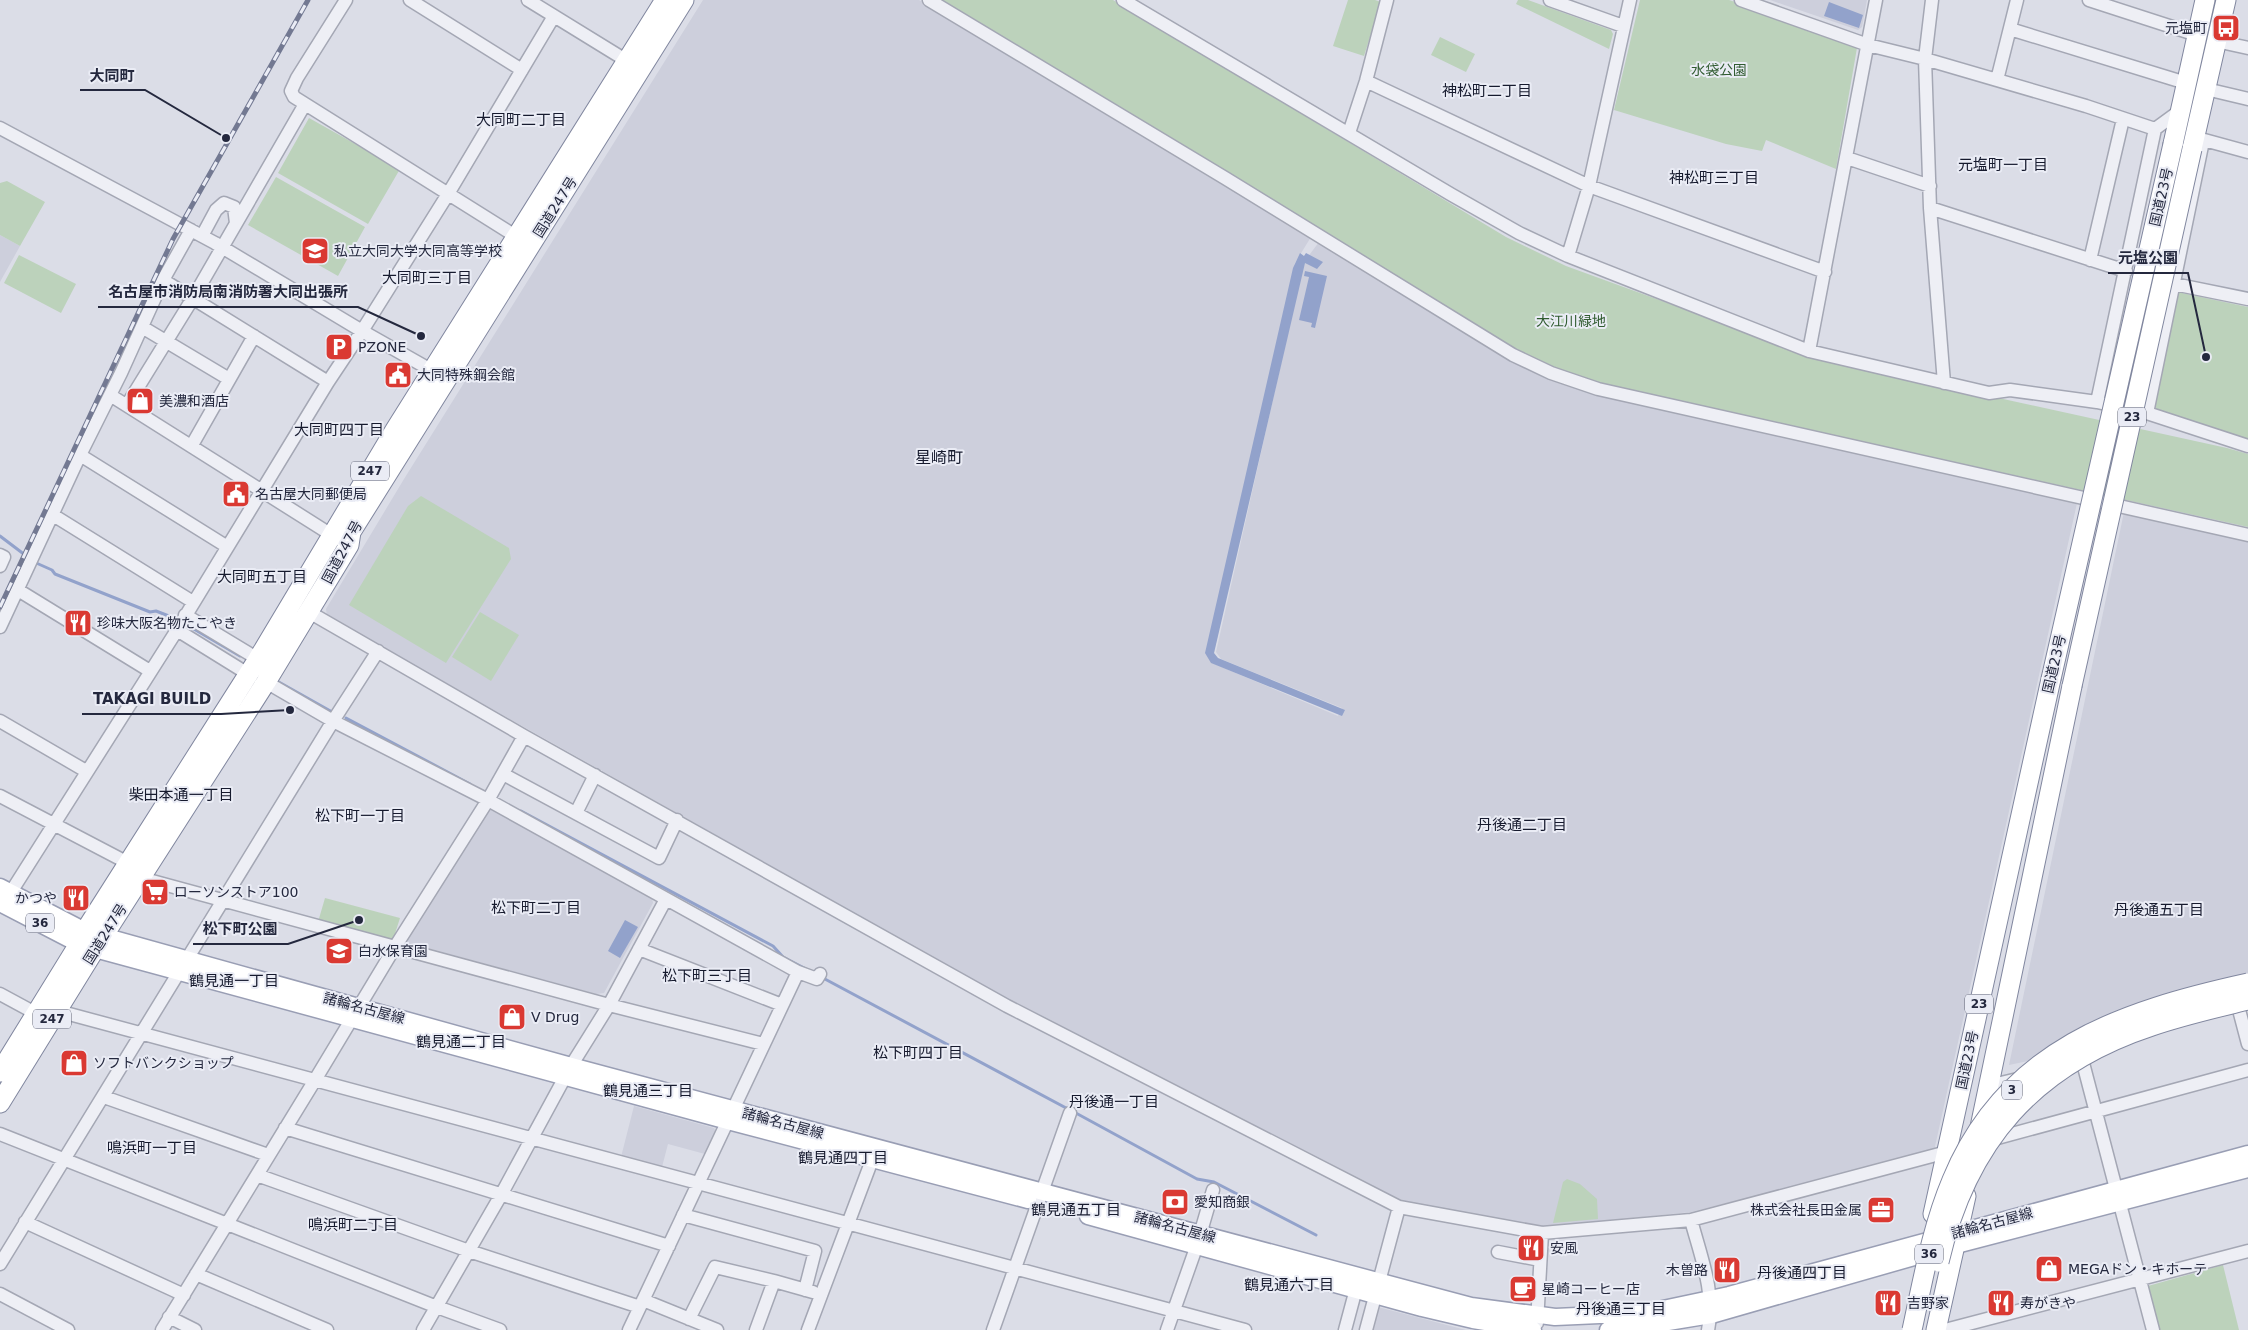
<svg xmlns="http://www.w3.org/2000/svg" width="2248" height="1330" font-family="'DejaVu Sans','Noto Sans JP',sans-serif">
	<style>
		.built { fill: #cdcfdc }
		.green { fill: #bcd2bb }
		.water { fill: #92a2cb }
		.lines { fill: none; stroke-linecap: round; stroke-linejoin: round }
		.stream { stroke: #92a2cb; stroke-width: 3 }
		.minor-casing { stroke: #a4a7b4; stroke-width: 15 }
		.major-casing { stroke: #999eb4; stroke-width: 19 }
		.highway-casing { stroke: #81879f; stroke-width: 21 }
		.minor { stroke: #eeeff5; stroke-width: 12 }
		.major { stroke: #fff; stroke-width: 16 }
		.highway { stroke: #fff; stroke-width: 19 }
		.rail-casing { stroke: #737992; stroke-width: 5 }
		.rail { stroke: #eaecf5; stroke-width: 3; stroke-dasharray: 9; stroke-linecap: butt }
		.highway-bridge-casing { stroke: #81879f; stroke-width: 21; stroke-linecap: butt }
		.highway-bridge { stroke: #fff; stroke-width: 19 }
		.labels { text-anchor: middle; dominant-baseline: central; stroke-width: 4; stroke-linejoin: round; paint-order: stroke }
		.shield { fill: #eaecf5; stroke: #5f6375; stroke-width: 1 }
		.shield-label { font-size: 12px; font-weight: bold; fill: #24283e }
		.poi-label { font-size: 14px; fill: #24283e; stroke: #eaecf5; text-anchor: start }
		.park-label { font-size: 14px; fill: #305b30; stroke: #eaecf5 }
		.street-label { font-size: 14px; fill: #24283e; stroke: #eaecf5 }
		.neighbourhood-label { font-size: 15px; fill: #161a2e; stroke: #eaecf5 }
		.quarter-label { font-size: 16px; fill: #161a2e; stroke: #eaecf5 }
		.leader { fill: none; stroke: #24283e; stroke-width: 2 }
		.callout-dot { fill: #24283e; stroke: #eaecf5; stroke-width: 2 }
		.callout-label { font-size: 15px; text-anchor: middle; font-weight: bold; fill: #24283e; stroke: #eaecf5; stroke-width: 4; stroke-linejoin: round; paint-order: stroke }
	</style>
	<rect width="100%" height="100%" fill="#dbdde7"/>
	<path class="built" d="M 703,0 L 919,0 L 1311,237 L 1295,263 L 1212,663 L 1338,716 L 1342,708 L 1221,659 L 1216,652 L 1304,262 L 1319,242 L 1510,358 L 2077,503 L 1934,1151 L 1691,1212 L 1544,1227 L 1396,1200 L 1002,996 L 327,616 L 326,609 L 404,479 Z
		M 1770,0 L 1867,0 L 1862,27 L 1858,30 Z
		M 0,235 L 20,246 L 0,282 Z
		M 2124,512 L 2248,539 L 2248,977 L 2038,1059 L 2009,1065 Z
		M 490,806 L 652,897 L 653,903 L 604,993 L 596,994 L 409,943 L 407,938 Z
		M 634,1106 L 714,1128 L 716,1132 L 705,1154 L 668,1144 L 662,1167 L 621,1157 Z
		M 1378,1307 L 1466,1330 L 1370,1330 Z"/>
	<path class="green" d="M 933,0 L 1113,0 L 1506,237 L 1566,266 L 1821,359 L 2227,448 L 2248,454 L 2248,527 L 1600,384 L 1553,369 L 1519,352 L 1395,275 Z
		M 1348,0 L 1375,0 L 1381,2 L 1364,56 L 1333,46 Z
		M 1518,0 L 1528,0 L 1611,30 L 1613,34 L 1609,49 L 1516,4 Z
		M 1640,0 L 1729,0 L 1858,42 L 1836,169 L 1766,140 L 1762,151 L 1726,144 L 1614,110 Z
		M 1440,37 L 1475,54 L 1466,72 L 1431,55 Z
		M 309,118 L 400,169 L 368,224 L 278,173 Z
		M 276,177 L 365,227 L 338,276 L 248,225 Z
		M 7,181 L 45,202 L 20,246 L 0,235 L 0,183 Z
		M 19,255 L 76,284 L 61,313 L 4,283 Z
		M 2177,292 L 2248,307 L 2248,440 L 2154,409 L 2153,407 Z
		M 421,496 L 509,548 L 511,559 L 446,663 L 349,605 L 408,506 Z
		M 480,612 L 519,635 L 491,681 L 452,657 Z
		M 325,898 L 400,918 L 392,943 L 318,922 Z
		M 1567,1179 L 1580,1184 L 1597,1199 L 1598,1219 L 1553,1223 L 1563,1182 Z
		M 2223,1265 L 2239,1330 L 2159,1330 L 2148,1286 Z"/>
	<path class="water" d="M 1829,2 L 1863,15 L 1859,28 L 1824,16 Z
		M 1300,253 L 1304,256 L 1306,253 L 1323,262 L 1317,269 L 1305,263 L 1214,653 L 1218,658 L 1345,710 L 1342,716 L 1211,663 L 1205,653 L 1293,268 Z
		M 1305,271 L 1327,276 L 1315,328 L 1311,327 L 1312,323 L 1299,320 L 1309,277 L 1304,276 Z
		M 625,920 L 638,927 L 620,958 L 608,951 Z"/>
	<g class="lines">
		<path class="stream" d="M 0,536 L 29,558
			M 34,562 L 52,570 L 55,574 L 150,612 L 156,611 L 174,618
			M 187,625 L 240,656
			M 277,681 L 334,713
			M 346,718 L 470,784
			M 521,811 L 773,946 L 783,957 L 806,969
			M 823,978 L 1068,1109
			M 1074,1112 L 1197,1179 L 1214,1182 L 1316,1235"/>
		<defs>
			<path id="minor" d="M 346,0 L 297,78 L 291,91 L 294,97 L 517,237
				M 410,0 L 522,70
				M 528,0 L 632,64
				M 929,0 L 1225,178 L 1513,355 L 1551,373 L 1598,389 L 2248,535
				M 1123,0 L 1452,195 L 1519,233 L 1568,256 L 1809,351 L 1989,393 L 2010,390 L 2097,402 L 2147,413 L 2248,446
				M 1550,0 L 1623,26
				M 1741,0 L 1868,45 L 1925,59 L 2086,106 L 2155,129
				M 1932,0 L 1925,59 L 1930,208 L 1944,383
				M 2089,0 L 2197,35
				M 2010,29 L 2186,83
				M 2216,41 L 2248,48
				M 1997,80 L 2017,0
				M 1366,81 L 1589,186 L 1825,272
				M 2206,89 L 2248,99
				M 0,128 L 215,243 L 362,331 L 438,374
				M 1349,133 L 1366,81 L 1387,0
				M 2197,138 L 2248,152
				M 1847,158 L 1930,186
				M 1930,208 L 2126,271
				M 202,236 L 216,210 L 224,203 L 234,207 L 236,223
				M 1568,256 L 1589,186 L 1630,0
				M 2090,260 L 2123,119
				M 163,280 L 328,382
				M 2174,284 L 2248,299
				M 142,327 L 229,379
				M 1809,351 L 1876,0
				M 110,395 L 338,539
				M 2097,402 L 2155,129 L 2181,110
				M 127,405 L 193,298 L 305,104
				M 2147,413 L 2203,141
				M 192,445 L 254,336
				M 80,455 L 226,546
				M 53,515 L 193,602
				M 0,555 L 4,557 L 0,566
				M 18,590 L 150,671
				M 309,612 L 524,736 L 1007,1006 L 1399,1207 L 1542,1233 L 1691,1220 L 1947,1152
				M 185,615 L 258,659
				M 0,627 L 80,455 L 121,373 L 163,280 L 191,230
				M 177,630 L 248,674
				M 266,682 L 333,721 L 488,800 L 798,972 L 817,979 L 820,974
				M 0,721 L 86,771
				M 503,774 L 659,858 L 677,820
				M 0,796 L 128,863
				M 576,813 L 595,775
				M 141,878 L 609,1005 L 763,1044
				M 11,892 L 177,630 L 328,382 L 362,331 L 448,194 L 554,16
				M 639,949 L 782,1005
				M 0,994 L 37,1014
				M 2238,1006 L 2248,1044
				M 58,1011 L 1245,1330
				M 2083,1063 L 2153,1330
				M 1988,1086 L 2022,1078
				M 104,1097 L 268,1155
				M 285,1128 L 669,1246
				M 0,1134 L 437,1307 L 500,1330
				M 1990,1140 L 2248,1070
				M 257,1175 L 469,1251 L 640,1307
				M 683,1215 L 815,1251 L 805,1290
				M 1691,1220 C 1700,1254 1716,1294 1708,1330
				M 25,1222 L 184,1295
				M 1498,1252 L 1540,1260
				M 0,1264 L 333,721 L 378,651
				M 196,1274 L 327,1330
				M 0,1294 L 68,1330
				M 643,1300 L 717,1330
				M 169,1317 L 195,1330
				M 689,1319 L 715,1267 L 774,1281
				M 1537,1323 L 1542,1233
				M 162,1330 L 315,1080 L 395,947 L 488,800 L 524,736
				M 423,1330 L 501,1195 L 571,1066 L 609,1005 L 666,899
				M 629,1330 L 798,972
				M 756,1330 L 774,1281 L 813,1292
				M 808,1330 L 875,1152
				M 993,1330 L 1070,1113
				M 1167,1330 L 1197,1245 L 1213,1190
				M 1345,1330 L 1356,1289
				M 1366,1330 L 1399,1207
				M 1945,1330 L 2248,1251"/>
			<path id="major" d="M 0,887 L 85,931 L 571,1066 L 1471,1306 L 1555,1317 L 1644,1313 L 1729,1295 L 2248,1154
				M 0,903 L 79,944 L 95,949 L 728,1121 L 1028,1200
				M 1088,1216 L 1422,1308 L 1473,1320 L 1533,1330
				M 1608,1330 L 1626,1329 L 1711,1315 L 1956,1245 L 2248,1169"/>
			<path id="highway" d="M 2173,144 L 2205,0
				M 2192,149 L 2226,0
				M 0,1072 L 79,944 L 85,931 L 258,659 L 395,430 L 665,0
				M 0,1103 L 95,949 L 266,682 L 349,545 L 351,532 L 684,0
				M 1979,1132 L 2072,686
				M 1933,1214 L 2051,679
				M 1936,1330 L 1966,1196"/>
		</defs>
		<use href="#minor" class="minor-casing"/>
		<use href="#major" class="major-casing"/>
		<use href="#highway" class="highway-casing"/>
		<use href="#minor" class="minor"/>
		<use href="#major" class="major"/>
		<use href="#highway" class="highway"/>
		<defs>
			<path id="rail" d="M 0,607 L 173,239 L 308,0"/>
		</defs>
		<use href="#rail" class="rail-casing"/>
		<use href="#rail" class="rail"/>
		<defs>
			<path id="highway-bridge" d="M 2051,679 L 2173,144
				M 2072,686 L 2192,149
				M 1939,1262 C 1967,1141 2034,1065 2152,1026 C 2184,1015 2216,1008 2248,1000
				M 1912,1330 C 1923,1280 1932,1227 1952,1180 C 2006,1049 2121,1011 2248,983"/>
		</defs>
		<use href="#highway-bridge" class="highway-bridge-casing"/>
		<use href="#highway-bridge" class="highway-bridge"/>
	</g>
	<defs>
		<symbol id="bus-square" viewBox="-11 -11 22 22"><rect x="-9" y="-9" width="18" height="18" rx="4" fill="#da3932" stroke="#eaecf5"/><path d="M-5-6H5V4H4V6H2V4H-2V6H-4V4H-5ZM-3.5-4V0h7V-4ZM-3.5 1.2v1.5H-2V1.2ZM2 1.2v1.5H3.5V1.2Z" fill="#fff"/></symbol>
		<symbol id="school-square" viewBox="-11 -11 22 22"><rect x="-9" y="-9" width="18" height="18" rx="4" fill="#da3932" stroke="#eaecf5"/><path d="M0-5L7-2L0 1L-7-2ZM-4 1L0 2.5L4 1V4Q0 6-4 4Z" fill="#fff"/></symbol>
		<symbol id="parking-square" viewBox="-11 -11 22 22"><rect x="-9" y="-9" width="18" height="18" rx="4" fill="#da3932" stroke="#eaecf5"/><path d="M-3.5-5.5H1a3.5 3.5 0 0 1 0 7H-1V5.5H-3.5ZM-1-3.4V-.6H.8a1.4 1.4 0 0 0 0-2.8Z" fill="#fff"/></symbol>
		<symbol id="civic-square" viewBox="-11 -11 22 22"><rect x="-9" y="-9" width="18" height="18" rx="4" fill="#da3932" stroke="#eaecf5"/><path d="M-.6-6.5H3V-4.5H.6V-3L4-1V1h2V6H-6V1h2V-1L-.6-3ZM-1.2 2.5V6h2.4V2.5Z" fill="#fff"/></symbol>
		<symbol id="shop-square" viewBox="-11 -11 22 22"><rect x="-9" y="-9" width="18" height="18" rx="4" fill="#da3932" stroke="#eaecf5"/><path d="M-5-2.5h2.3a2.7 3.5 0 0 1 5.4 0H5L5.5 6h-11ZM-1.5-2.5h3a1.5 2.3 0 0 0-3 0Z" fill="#fff"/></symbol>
		<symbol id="restaurant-square" viewBox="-11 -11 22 22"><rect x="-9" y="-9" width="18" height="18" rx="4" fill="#da3932" stroke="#eaecf5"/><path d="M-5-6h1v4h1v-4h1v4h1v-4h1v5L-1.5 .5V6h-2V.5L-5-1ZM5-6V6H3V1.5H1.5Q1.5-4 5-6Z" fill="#fff"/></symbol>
		<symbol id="supermarket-square" viewBox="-11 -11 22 22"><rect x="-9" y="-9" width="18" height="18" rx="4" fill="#da3932" stroke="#eaecf5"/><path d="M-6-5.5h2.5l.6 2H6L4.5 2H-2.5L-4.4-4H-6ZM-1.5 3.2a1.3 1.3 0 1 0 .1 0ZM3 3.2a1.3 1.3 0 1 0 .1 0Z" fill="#fff"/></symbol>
		<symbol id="bank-square" viewBox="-11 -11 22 22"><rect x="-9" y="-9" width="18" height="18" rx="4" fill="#da3932" stroke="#eaecf5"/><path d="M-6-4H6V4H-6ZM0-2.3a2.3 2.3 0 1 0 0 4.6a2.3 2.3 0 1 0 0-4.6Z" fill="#fff"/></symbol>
		<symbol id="office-square" viewBox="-11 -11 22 22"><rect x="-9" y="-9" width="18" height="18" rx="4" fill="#da3932" stroke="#eaecf5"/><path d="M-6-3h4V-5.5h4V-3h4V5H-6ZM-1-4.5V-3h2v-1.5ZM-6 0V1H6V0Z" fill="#fff"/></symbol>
		<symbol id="cafe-square" viewBox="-11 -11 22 22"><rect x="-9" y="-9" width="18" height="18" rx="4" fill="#da3932" stroke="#eaecf5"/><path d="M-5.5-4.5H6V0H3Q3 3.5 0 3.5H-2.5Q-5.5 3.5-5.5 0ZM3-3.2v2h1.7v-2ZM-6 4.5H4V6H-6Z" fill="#fff"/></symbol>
	</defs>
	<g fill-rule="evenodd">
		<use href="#bus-square" x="2210" y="12" width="32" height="32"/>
		<use href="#school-square" x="299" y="235" width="32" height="32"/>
		<use href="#parking-square" x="323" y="331" width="32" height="32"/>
		<use href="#civic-square" x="382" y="359" width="32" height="32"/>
		<use href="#shop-square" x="124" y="385" width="32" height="32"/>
		<use href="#civic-square" x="220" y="478" width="32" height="32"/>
		<use href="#restaurant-square" x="62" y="607" width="32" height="32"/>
		<use href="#supermarket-square" x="139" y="876" width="32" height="32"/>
		<use href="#restaurant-square" x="60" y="882" width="32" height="32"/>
		<use href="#school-square" x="323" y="935" width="32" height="32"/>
		<use href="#shop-square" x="496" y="1001" width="32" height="32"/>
		<use href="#shop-square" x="58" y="1047" width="32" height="32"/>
		<use href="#bank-square" x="1159" y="1186" width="32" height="32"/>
		<use href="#office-square" x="1865" y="1194" width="32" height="32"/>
		<use href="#restaurant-square" x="1515" y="1232" width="32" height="32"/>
		<use href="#shop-square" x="2033" y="1253" width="32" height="32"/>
		<use href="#restaurant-square" x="1711" y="1254" width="32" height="32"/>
		<use href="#cafe-square" x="1507" y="1273" width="32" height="32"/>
		<use href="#restaurant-square" x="1872" y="1287" width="32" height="32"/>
		<use href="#restaurant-square" x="1985" y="1287" width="32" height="32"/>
	</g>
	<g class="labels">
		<g class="shield">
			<rect x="2118" y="407.5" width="28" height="19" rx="4"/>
			<rect x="351" y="461.5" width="38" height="19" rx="4"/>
			<rect x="26" y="913.5" width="28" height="19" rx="4"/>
			<rect x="1965" y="994.5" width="28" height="19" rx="4"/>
			<rect x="33" y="1009.5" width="38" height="19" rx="4"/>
			<rect x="2002" y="1080.5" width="20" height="19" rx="4"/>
			<rect x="1915" y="1244.5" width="28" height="19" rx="4"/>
		</g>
		<g class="shield-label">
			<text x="2132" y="417">23</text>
			<text x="370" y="471">247</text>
			<text x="40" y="923">36</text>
			<text x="1979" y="1004">23</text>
			<text x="52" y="1019">247</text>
			<text x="2012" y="1090">3</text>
			<text x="1929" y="1254">36</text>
		</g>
		<g class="poi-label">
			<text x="2207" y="28" text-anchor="end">元塩町</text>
			<text x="334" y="251">私立大同大学大同高等学校</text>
			<text x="358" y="347">PZONE</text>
			<text x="417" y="375">大同特殊鋼会館</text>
			<text x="159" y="401">美濃和酒店</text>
			<text x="255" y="494">名古屋大同郵便局</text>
			<text x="97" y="623">珍味大阪名物たこやき</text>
			<text x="174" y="892">ローソンストア100</text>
			<text x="57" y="898" text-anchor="end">かつや</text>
			<text x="358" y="951">白水保育園</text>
			<text x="531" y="1017">V Drug</text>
			<text x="93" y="1063">ソフトバンクショップ</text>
			<text x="1194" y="1202">愛知商銀</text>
			<text x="1862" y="1210" text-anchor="end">株式会社長田金属</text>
			<text x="1550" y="1248">安風</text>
			<text x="2068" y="1269">MEGAドン・キホーテ</text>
			<text x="1708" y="1270" text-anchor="end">木曽路</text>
			<text x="1542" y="1289">星崎コーヒー店</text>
			<text x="1907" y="1303">吉野家</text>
			<text x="2020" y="1303">寿がきや</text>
		</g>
		<g class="park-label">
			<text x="1719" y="70">水袋公園</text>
			<text x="1571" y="321">大江川緑地</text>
		</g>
		<g class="street-label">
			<text transform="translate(2161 197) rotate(-77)">国道23号</text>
			<text transform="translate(555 207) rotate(-58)">国道247号</text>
			<text transform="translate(342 552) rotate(-62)">国道247号</text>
			<text transform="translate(2054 664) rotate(-77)">国道23号</text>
			<text transform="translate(105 934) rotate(-58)">国道247号</text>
			<text transform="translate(364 1008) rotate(15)">諸輪名古屋線</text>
			<text transform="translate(1967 1060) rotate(-78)">国道23号</text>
			<text transform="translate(783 1123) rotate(15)">諸輪名古屋線</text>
			<text transform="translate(1992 1223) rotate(-15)">諸輪名古屋線</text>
			<text transform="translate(1175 1227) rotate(15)">諸輪名古屋線</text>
		</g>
		<g class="neighbourhood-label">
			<text x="1487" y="91">神松町二丁目</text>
			<text x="521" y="120">大同町二丁目</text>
			<text x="2003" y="165">元塩町一丁目</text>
			<text x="1714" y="178">神松町三丁目</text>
			<text x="427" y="278">大同町三丁目</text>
			<text x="339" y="430">大同町四丁目</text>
			<text x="262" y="577">大同町五丁目</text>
			<text x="181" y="795">柴田本通一丁目</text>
			<text x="360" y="816">松下町一丁目</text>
			<text x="1522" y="825">丹後通二丁目</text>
			<text x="536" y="908">松下町二丁目</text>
			<text x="2159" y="910">丹後通五丁目</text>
			<text x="707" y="976">松下町三丁目</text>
			<text x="234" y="981">鶴見通一丁目</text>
			<text x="461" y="1042">鶴見通二丁目</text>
			<text x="918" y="1053">松下町四丁目</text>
			<text x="648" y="1091">鶴見通三丁目</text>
			<text x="1114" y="1102">丹後通一丁目</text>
			<text x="152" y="1148">鳴浜町一丁目</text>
			<text x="843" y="1158">鶴見通四丁目</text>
			<text x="1076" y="1210">鶴見通五丁目</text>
			<text x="353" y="1225">鳴浜町二丁目</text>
			<text x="1802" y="1273">丹後通四丁目</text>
			<text x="1289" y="1285">鶴見通六丁目</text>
			<text x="1621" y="1309">丹後通三丁目</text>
		</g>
		<g class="quarter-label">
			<text x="939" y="457">星崎町</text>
		</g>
	</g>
	<path class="leader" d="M226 138L145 90H80M2206 357L2188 273H2108M421 336L358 307H98M290 710L221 714H82M359 920L288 944H193"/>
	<g class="callout-dot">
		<circle cx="226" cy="138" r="5"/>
		<circle cx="2206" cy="357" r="5"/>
		<circle cx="421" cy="336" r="5"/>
		<circle cx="290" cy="710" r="5"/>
		<circle cx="359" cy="920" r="5"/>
	</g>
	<g class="callout-label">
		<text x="112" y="81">大同町</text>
		<text x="2148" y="263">元塩公園</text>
		<text x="228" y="297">名古屋市消防局南消防署大同出張所</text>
		<text x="152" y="704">TAKAGI BUILD</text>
		<text x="240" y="934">松下町公園</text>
	</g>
</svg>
